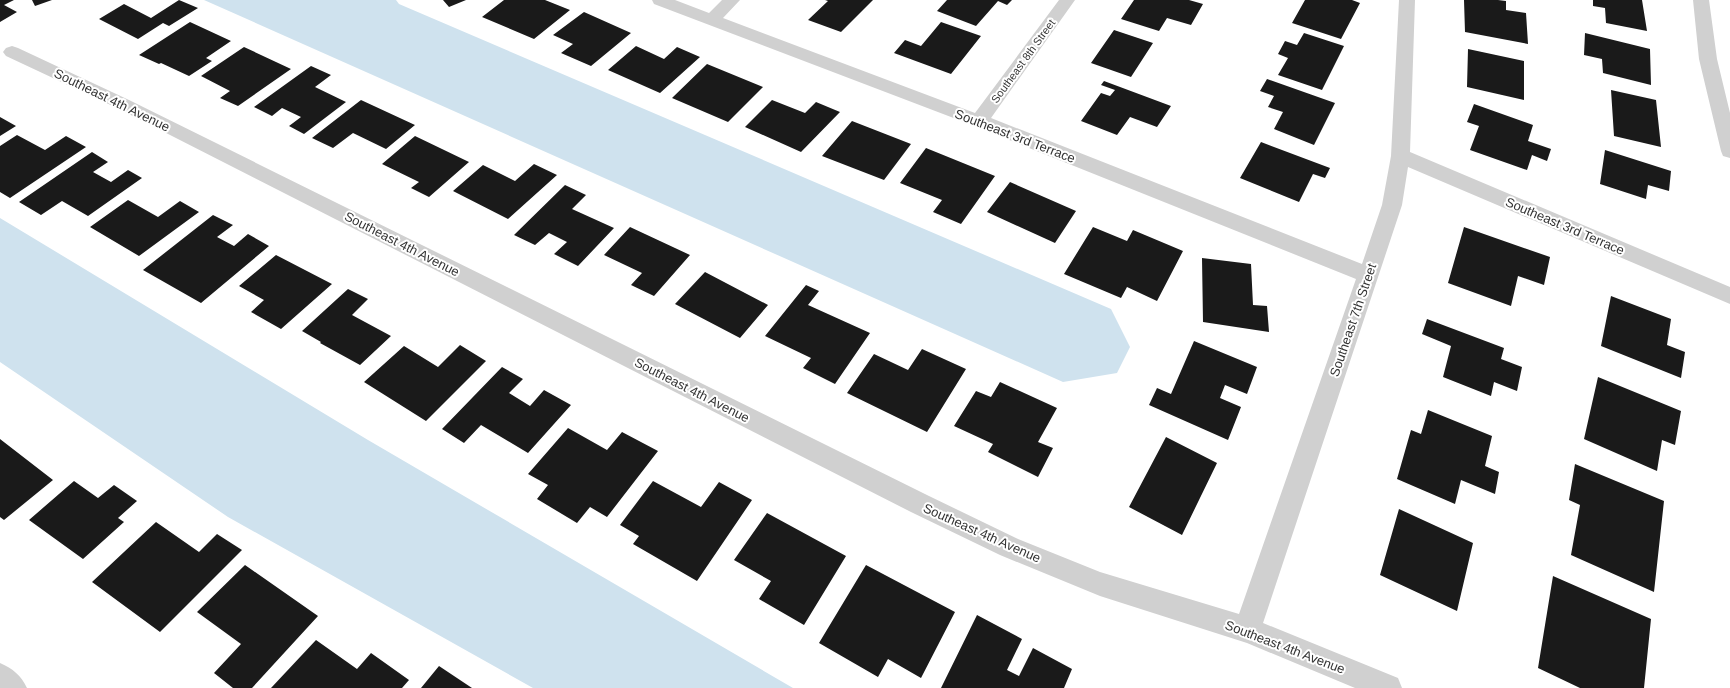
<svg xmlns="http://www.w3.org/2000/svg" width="1730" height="688" font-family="Helvetica,sans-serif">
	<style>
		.water { fill: #cfe2ee }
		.building { fill: #1a1a1a }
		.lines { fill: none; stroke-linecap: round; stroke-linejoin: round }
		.minor { fill: #d0d0d0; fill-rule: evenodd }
		.labels { text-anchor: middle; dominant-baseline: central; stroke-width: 4; stroke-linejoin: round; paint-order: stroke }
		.far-street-label { font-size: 11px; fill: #333; stroke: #fff }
		.street-label { font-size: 13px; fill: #333; stroke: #fff }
	</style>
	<rect width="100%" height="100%" fill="#fff"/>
	<path class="water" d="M 204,0 L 396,0 L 399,4 L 1111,309 L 1130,347 L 1117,373 L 1063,382 Z
		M 0,218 L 368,440 L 793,688 L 533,688 L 228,517 L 0,362 Z"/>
	<path class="building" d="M 0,0 L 14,0 L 4,5 L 17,12 L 0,22 Z
		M 32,0 L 52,0 L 35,6 Z
		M 179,0 L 198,8 L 169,26 L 163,23 L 138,39 L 99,19 L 124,4 L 151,18 Z
		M 443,0 L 466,0 L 449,7 Z
		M 504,0 L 545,0 L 570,10 L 534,39 L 482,17 Z
		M 825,0 L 873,0 L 841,32 L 808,20 L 828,1 Z
		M 947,0 L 1012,0 L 1007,5 L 998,1 L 976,26 L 937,11 Z
		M 1134,0 L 1189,0 L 1203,4 L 1191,25 L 1167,18 L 1159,31 L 1121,19 Z
		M 1305,0 L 1352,0 L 1360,3 L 1341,39 L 1292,23 Z
		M 1464,0 L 1498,0 L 1506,1 L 1506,10 L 1526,13 L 1528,44 L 1465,32 Z
		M 1593,0 L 1642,0 L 1647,31 L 1606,23 L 1605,8 L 1593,6 Z
		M 584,12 L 631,33 L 591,66 L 561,53 L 573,44 L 553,35 Z
		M 190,22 L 231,41 L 206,58 L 212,61 L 189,76 L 161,63 L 159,64 L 139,55 Z
		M 941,22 L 981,36 L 951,74 L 894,53 L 905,40 L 921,46 Z
		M 1114,30 L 1153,43 L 1131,77 L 1091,63 Z
		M 1304,33 L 1344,46 L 1322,90 L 1278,75 L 1288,58 L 1278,54 L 1285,41 L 1297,45 Z
		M 1585,33 L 1650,49 L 1651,85 L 1603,73 L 1602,59 L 1584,55 Z
		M 636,46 L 664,59 L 677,47 L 700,57 L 660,93 L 608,70 Z
		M 244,47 L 291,69 L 238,106 L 220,98 L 230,91 L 201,76 Z
		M 1468,49 L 1524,61 L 1524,100 L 1467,87 Z
		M 707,64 L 763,87 L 728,122 L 672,98 Z
		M 311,66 L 331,75 L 315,87 L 346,102 L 304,134 L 289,126 L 301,117 L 282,108 L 272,116 L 254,107 Z
		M 1267,79 L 1335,103 L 1314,145 L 1274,129 L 1283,112 L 1268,107 L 1274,96 L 1260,91 Z
		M 1104,81 L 1171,106 L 1157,127 L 1130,117 L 1117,135 L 1081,121 L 1101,93 L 1110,96 L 1115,90 L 1101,85 Z
		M 1611,90 L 1656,100 L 1661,147 L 1614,136 Z
		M 361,100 L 415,125 L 386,149 L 353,133 L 333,148 L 312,138 Z
		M 772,100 L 805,113 L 816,102 L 840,112 L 801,152 L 745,127 Z
		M 1474,104 L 1533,125 L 1528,141 L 1551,149 L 1547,161 L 1532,155 L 1527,170 L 1470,150 L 1479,126 L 1467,122 Z
		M 0,117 L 16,126 L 0,136 Z
		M 852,121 L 911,144 L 884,180 L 822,156 Z
		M 17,135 L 45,150 L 66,136 L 86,147 L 10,198 L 0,192 L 0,146 Z
		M 415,136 L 469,162 L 429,197 L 411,188 L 419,182 L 382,164 Z
		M 1261,142 L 1330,168 L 1325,178 L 1313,174 L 1299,202 L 1240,178 Z
		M 926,148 L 995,176 L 961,224 L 933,212 L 942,200 L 900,183 Z
		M 1605,150 L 1671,171 L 1669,191 L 1648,185 L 1646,199 L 1600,184 Z
		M 92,152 L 108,162 L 93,172 L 111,182 L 128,170 L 142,178 L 88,216 L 62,201 L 41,215 L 19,202 Z
		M 534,164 L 557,175 L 508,219 L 453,191 L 483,165 L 515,181 Z
		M 1010,182 L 1076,211 L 1055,243 L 987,212 Z
		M 565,185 L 586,195 L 572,209 L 614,228 L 578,266 L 554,254 L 567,242 L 549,233 L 535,245 L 514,235 Z
		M 128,200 L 158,217 L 180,201 L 199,212 L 139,256 L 90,227 Z
		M 213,215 L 233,225 L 217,237 L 234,246 L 248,234 L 269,246 L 201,303 L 143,270 Z
		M 630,227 L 690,255 L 654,296 L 631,285 L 642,273 L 604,255 Z
		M 1093,227 L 1127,241 L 1133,230 L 1183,251 L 1157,301 L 1127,287 L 1121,298 L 1064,274 Z
		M 1464,227 L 1550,257 L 1544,285 L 1518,276 L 1511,306 L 1448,283 Z
		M 276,255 L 332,284 L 281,329 L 251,312 L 264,300 L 239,286 Z
		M 1202,258 L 1251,264 L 1253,305 L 1267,306 L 1269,332 L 1203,322 Z
		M 705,272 L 768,305 L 740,338 L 675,304 Z
		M 806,285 L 819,291 L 808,305 L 870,333 L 835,384 L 803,368 L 811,358 L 765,336 Z
		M 348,289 L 368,299 L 352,315 L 391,336 L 360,365 L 320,343 L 321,342 L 302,331 Z
		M 1611,296 L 1671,319 L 1667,345 L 1685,352 L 1681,378 L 1601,346 Z
		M 1427,319 L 1504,348 L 1501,359 L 1522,367 L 1517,391 L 1494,382 L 1491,396 L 1443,377 L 1451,346 L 1422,334 Z
		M 1194,341 L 1257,367 L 1247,394 L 1225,385 L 1220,398 L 1241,407 L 1228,440 L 1149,405 L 1157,388 L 1171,394 Z
		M 460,345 L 486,361 L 426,421 L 364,382 L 404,346 L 438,367 Z
		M 922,349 L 966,369 L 927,432 L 847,393 L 874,354 L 908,370 Z
		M 502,367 L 523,379 L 509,393 L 530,406 L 544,390 L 571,405 L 528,453 L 481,425 L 464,443 L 442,429 Z
		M 1598,377 L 1681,411 L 1675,445 L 1662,440 L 1657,471 L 1584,439 Z
		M 1000,382 L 1057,408 L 1038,442 L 1053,448 L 1038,477 L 988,452 L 993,444 L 954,426 L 976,391 L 991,397 Z
		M 1428,410 L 1492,436 L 1485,466 L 1499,472 L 1495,494 L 1461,480 L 1455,504 L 1397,479 L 1411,430 L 1421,434 Z
		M 568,428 L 607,450 L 622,432 L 658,451 L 607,517 L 590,507 L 577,523 L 537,499 L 548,485 L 528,474 Z
		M 1166,437 L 1217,463 L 1182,535 L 1129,507 Z
		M 0,439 L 53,480 L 4,520 L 0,517 Z
		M 1575,464 L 1664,501 L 1654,592 L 1571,555 L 1580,505 L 1569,500 Z
		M 74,481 L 98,498 L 114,485 L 137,501 L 118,518 L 124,522 L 83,559 L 29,520 Z
		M 653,481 L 701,507 L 719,482 L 752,500 L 697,581 L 633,544 L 639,536 L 620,525 Z
		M 1399,509 L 1473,543 L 1457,611 L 1380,575 Z
		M 767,513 L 846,556 L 804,625 L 759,599 L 771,581 L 734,560 Z
		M 156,522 L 199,552 L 217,534 L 242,550 L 160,632 L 92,582 Z
		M 245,565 L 318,616 L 252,688 L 233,688 L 214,673 L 241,644 L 197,612 Z
		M 866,565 L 955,612 L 921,678 L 888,659 L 878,677 L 819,643 Z
		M 1553,576 L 1651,619 L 1644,688 L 1580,688 L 1538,668 Z
		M 977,615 L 1022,639 L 1007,670 L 1019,676 L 1033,648 L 1072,669 L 1064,688 L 941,688 Z
		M 316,640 L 357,669 L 371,653 L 409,680 L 402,688 L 271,688 Z
		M 439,666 L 472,688 L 421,688 Z"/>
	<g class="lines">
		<path class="minor" d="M 652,0 L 675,0 L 709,13 L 722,0 L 740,0 L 723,18 L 975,113 L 1059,0 L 1075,0 L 991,118 L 1362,264 L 1382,205 L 1391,156 L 1399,0 L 1415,0 L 1410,152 L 1730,287 L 1730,304 L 1408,167 L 1402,205 L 1263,623 L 1398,678 L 1402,688 L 1355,688 L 1247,643 L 1100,596 L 1000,555 L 911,512 L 117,108 L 6,56 L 3,52 L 6,48 L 12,46 L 18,48 L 129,100 L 929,496 L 1018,539 L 1100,572 L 1239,614 L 1356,279 L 972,125 L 654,4 Z
			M 1693,0 L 1709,0 L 1717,59 L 1730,113 L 1730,158 L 1723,156 L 1721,151 L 1699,59 Z
			M 0,663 C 13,669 21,675 27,688 L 0,688 Z"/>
	</g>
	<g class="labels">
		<g class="far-street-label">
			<text transform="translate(1023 61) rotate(-54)">Southeast 8th Street</text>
		</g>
		<g class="street-label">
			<text transform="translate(112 100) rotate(26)">Southeast 4th Avenue</text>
			<text transform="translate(1015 136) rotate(21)">Southeast 3rd Terrace</text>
			<text transform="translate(1565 226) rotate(23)">Southeast 3rd Terrace</text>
			<text transform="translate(402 244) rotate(27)">Southeast 4th Avenue</text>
			<text transform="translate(1353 320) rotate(-71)">Southeast 7th Street</text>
			<text transform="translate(692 390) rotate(27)">Southeast 4th Avenue</text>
			<text transform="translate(982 533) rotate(24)">Southeast 4th Avenue</text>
			<text transform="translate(1285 647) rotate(21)">Southeast 4th Avenue</text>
		</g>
	</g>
</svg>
